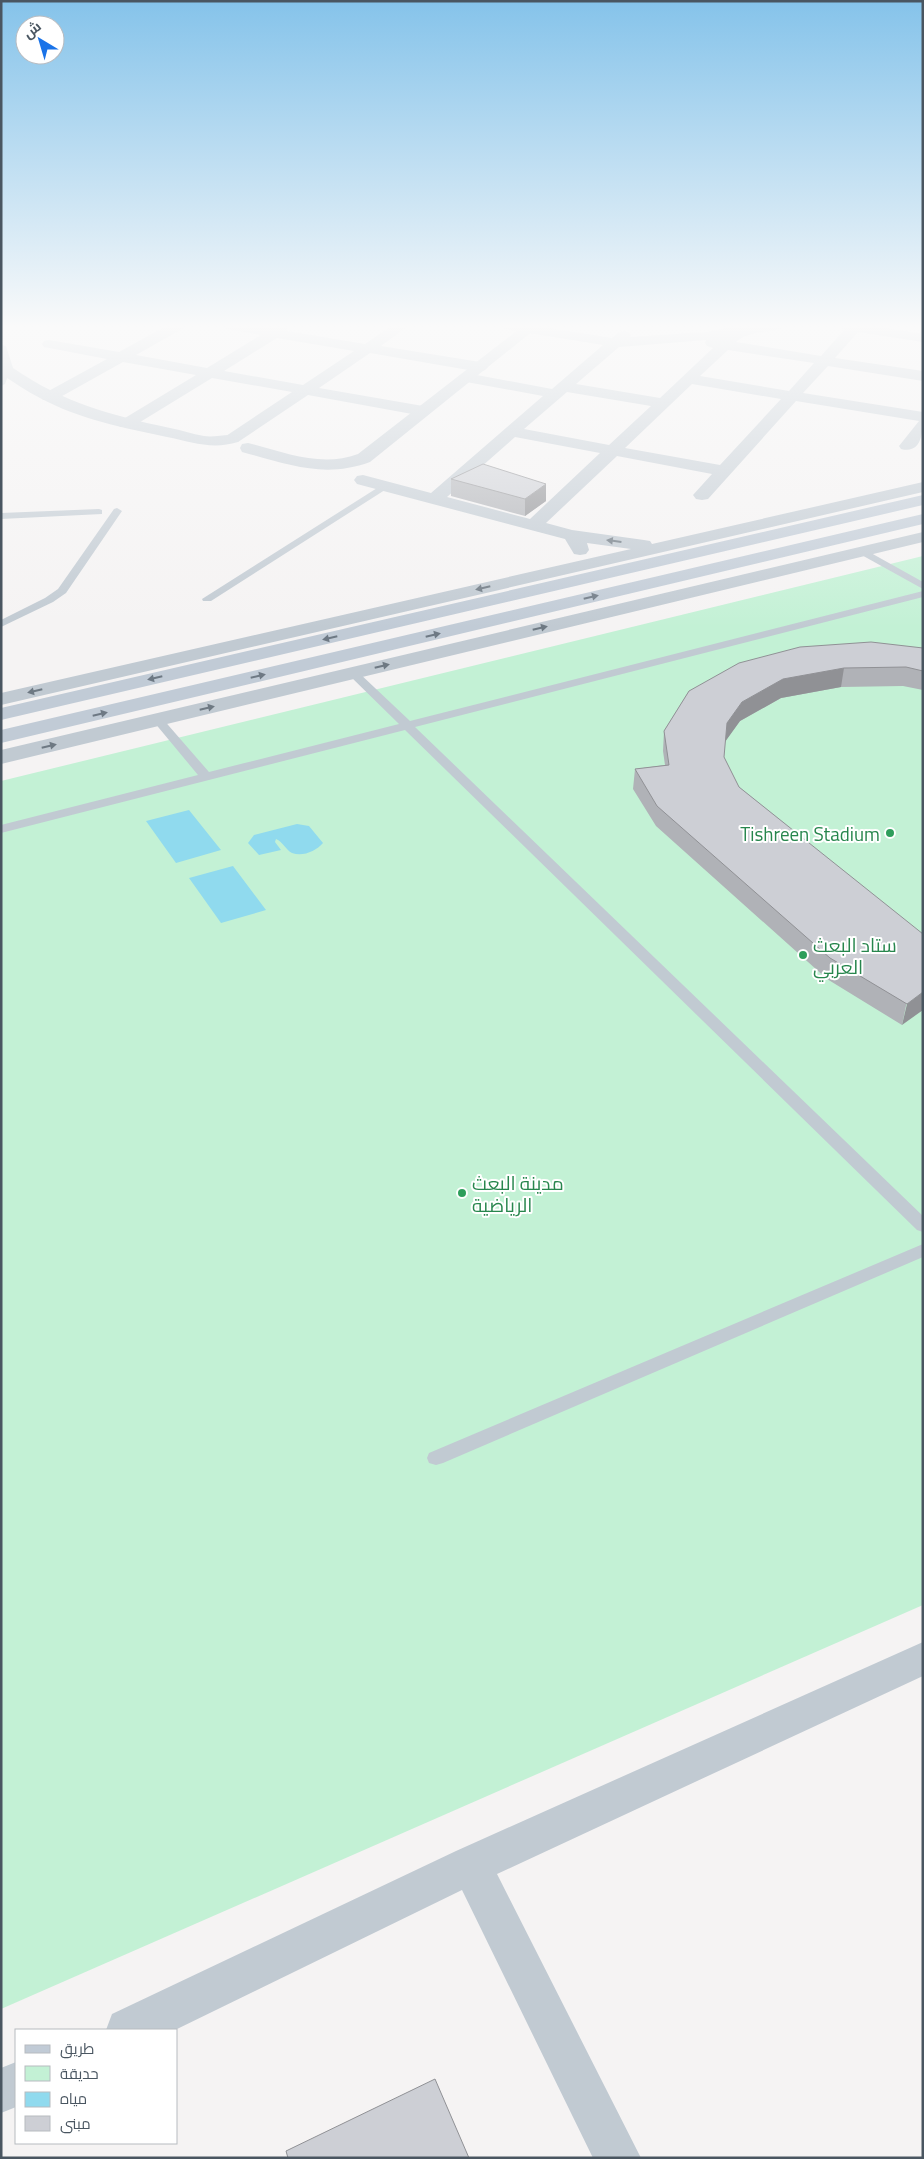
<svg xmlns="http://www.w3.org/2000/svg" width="924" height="2159" font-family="'Titillium Web',Cairo,sans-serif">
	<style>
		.green { fill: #c3f1d5 }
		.water { fill: #90daee }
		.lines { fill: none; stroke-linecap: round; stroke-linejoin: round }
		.service { fill: #c1cad2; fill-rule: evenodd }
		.minor { fill: #c1cad2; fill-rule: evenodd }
		.tertiary { fill: #c1cad2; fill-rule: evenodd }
		.secondary { fill: #c1cbd6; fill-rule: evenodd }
		.wall { fill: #b0b2b7 }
		.shaded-wall { fill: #909195 }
		.building { fill: #cdcfd5; stroke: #909195 }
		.oneway { fill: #6e7983 }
		.oneway2 { fill: #6e7984 }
		.leisure-dot { fill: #2e9e5b; stroke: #fff; stroke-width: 2 }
		.labels { text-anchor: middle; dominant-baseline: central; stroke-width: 4; stroke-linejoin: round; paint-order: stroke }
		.leisure-label { font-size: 19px; fill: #27864d; stroke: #fff; text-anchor: start }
	</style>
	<rect width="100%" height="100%" fill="#f5f3f3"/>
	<path class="green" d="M 923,556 L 923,1605 L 1,2009 L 1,781 Z"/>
	<path class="water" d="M 189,810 L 221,850 L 176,863 L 146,821 Z
		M 297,824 L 309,826 L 323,843 C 316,851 303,857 292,853 C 286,850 283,842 276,839 L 275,842 L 281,850 L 259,855 L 248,843 L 254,835 Z
		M 233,866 L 266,910 L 221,923 L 189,878 Z"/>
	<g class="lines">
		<path class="service" d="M 3,368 L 10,370 L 5,384 L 1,386 Z
			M 385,483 L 388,484 L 388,488 L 211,601 L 203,601 L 202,599 Z
			M 117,508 L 122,511 L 66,593 L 53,602 L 1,627 L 1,620 L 45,598 L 58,589 L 114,509 Z
			M 99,509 L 102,510 L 102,514 L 1,519 L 1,513 Z
			M 862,548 L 923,582 L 923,589 L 858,553 L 857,551 Z
			M 923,591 L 923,597 L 415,727 L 923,1216 L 923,1232 L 917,1230 L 405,730 L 1,833 L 1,825 L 198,775 L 154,722 L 152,720 L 154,718 L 162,718 L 209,772 L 399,724 L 349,675 L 347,673 L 349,671 L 357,671 L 410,721 Z
			M 923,1244 L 923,1257 L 443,1463 L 436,1465 L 429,1463 L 427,1458 L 429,1453 Z"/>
		<path class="minor" d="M 166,326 L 184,326 L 182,329 L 136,355 L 207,368 L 261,335 L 227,329 L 225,326 L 258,326 L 272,328 L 276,326 L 286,326 L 287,331 L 365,344 L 391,326 L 408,326 L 381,346 L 480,362 L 485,364 L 488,367 L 485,370 L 480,372 L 370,353 L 319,388 L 423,406 L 429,408 L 431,411 L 429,414 L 423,416 L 308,395 L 238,442 L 226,442 L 224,439 L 226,436 L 292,392 L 212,378 L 132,427 L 120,427 L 118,424 L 120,421 L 196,375 L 123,362 L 55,400 L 43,400 L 41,397 L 43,394 L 107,359 L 44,347 L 42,344 L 44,341 L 49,340 L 119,352 ZM 277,338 L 354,351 L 303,385 L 224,371 Z
			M 503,326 L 537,326 L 612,338 C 618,333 621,330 629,332 L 631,335 L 630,337 L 706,332 L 737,326 L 782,326 L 780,329 C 764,333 748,331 736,342 L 821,356 L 844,330 L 838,326 L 873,326 L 923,334 L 923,342 L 858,332 L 835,358 L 923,371 L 923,381 L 828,366 L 803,393 L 923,412 C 923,427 924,455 901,449 L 899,446 L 919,421 L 796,401 L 708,499 L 702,500 L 696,499 L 693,495 L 712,474 L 617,456 L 546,523 L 572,530 L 644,540 L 650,541 L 652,544 L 923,482 L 923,492 L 1,705 L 1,693 L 631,549 L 587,543 L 589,550 L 586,554 L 580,555 L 574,554 L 565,539 L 357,484 L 354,480 L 357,476 L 363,475 L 431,493 L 543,396 L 461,381 L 458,378 L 461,375 L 466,373 L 552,389 L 603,345 L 510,330 L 505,329 ZM 706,340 L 705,343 L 707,346 L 713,348 L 660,398 L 576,384 L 619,347 ZM 728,350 L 814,363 L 789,391 L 700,376 ZM 692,384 L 781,399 L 720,465 L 625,448 ZM 567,392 L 651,406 L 609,445 L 524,429 ZM 515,437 L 600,453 L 530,519 L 447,497 Z
			M 923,532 L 923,542 L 1,764 L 1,750 Z
			M 923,1642 L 923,1676 L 497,1874 L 641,2158 L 593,2158 L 462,1890 L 175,2030 L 106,2030 L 112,2014 L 456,1851 Z
			M 16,2062 L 16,2107 L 1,2113 L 1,2068 Z"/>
		<path class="tertiary" d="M 523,326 L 539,326 L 370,462 C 324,479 287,464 242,452 L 240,448 L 242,444 L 248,443 C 284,452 321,468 358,454 Z
			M 1,345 L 6,346 L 13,368 C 64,403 110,415 170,428 C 181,430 192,434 204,436 C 215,438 227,433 238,436 L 240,439 L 238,442 C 212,450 192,442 167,437 C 124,428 79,419 40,398 C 26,391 14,382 1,374 Z"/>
		<path class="secondary" d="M 923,495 L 923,505 L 1,720 L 1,708 Z
			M 923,514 L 923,524 L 1,743 L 1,730 Z"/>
	</g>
	<path class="wall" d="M 451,479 L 546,501 L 525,516 L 451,496 Z
		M 923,648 L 923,690 L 903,686 L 841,687 L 781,698 L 740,721 L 725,741 L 724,757 L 739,787 L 921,934 L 902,1025 L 827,979 L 656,826 L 633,789 L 635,769 L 665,765 L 663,751 L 664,731 L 689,691 Z"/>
	<path class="shaded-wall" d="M 546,484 L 546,501 L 525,516 L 525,499 Z
		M 844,668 L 841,687 L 781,698 L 740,721 L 725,742 L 727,723 L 742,702 L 783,679 Z
		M 923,992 L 923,1010 L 902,1025 L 907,1004 Z"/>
	<path class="building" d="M 483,464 L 546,484 L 525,499 L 451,479 Z
		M 871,642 L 923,648 L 923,671 L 906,667 L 844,668 L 783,679 L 742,702 L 727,723 L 724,757 L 739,787 L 923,934 L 923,992 L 907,1004 L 830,958 L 657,806 L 635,769 L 669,765 L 664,731 L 689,691 L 739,663 L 800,647 Z
		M 435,2079 L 469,2158 L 288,2158 L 286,2151 Z"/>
	<defs><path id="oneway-solid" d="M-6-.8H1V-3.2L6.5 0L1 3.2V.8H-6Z" transform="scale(1.25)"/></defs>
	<g class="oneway">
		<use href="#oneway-solid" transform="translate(614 541) rotate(-173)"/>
		<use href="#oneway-solid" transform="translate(483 588) rotate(167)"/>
		<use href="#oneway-solid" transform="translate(540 628) rotate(-13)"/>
		<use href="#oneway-solid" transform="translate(382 666) rotate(-13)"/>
		<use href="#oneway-solid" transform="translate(35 691) rotate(167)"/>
		<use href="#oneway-solid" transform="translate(207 708) rotate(-13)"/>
		<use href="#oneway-solid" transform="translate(49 746) rotate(-13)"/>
	</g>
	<g class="oneway2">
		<use href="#oneway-solid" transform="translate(591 597) rotate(-13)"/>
		<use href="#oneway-solid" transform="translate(433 635) rotate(-13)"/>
		<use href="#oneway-solid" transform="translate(330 638) rotate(167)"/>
		<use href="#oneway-solid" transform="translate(258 676) rotate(-13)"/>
		<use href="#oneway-solid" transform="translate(155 678) rotate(167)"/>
		<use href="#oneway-solid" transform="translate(100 714) rotate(-13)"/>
	</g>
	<linearGradient id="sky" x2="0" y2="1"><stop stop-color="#85c3ea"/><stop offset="0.52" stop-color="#fafafa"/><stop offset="1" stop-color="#fafafa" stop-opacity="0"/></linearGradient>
	<rect width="924" height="628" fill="url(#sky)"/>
	<g class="leisure-dot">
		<circle cx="890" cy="833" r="5"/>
		<circle cx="803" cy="955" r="5"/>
		<circle cx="462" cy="1193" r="5"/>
	</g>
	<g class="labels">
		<g class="leisure-label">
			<text x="880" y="833" text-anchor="end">Tishreen Stadium</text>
			<text x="813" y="944">ستاد البعث<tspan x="813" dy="22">العربي</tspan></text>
			<text x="472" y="1182">مدينة البعث<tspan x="472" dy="22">الرياضية</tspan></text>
		</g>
	</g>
	<rect width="924" height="2159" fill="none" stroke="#4a5661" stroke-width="5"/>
	<rect x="15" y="2029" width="162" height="115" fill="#ffffff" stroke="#b7bbc0"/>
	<rect x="25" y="2045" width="25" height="8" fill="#c1cbd6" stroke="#b7bbc0"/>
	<text x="60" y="2054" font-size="15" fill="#4a5661">طريق</text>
	<rect x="25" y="2066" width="25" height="15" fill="#c3f1d5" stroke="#b7bbc0"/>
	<text x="60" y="2079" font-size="15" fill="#4a5661">حديقة</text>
	<rect x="25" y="2092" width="25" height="15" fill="#90daee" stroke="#b7bbc0"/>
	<text x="60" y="2104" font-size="15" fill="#4a5661">مياه</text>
	<rect x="25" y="2116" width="25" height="15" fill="#cdcfd5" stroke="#b7bbc0"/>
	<text x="60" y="2129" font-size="15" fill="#4a5661">مبنى</text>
	<g transform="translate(40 40) rotate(322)"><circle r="24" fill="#ffffff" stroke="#b7bbc0"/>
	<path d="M0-4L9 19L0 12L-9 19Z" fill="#1a73e8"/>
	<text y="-8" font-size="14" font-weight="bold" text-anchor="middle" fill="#4a5661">ش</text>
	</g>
</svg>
